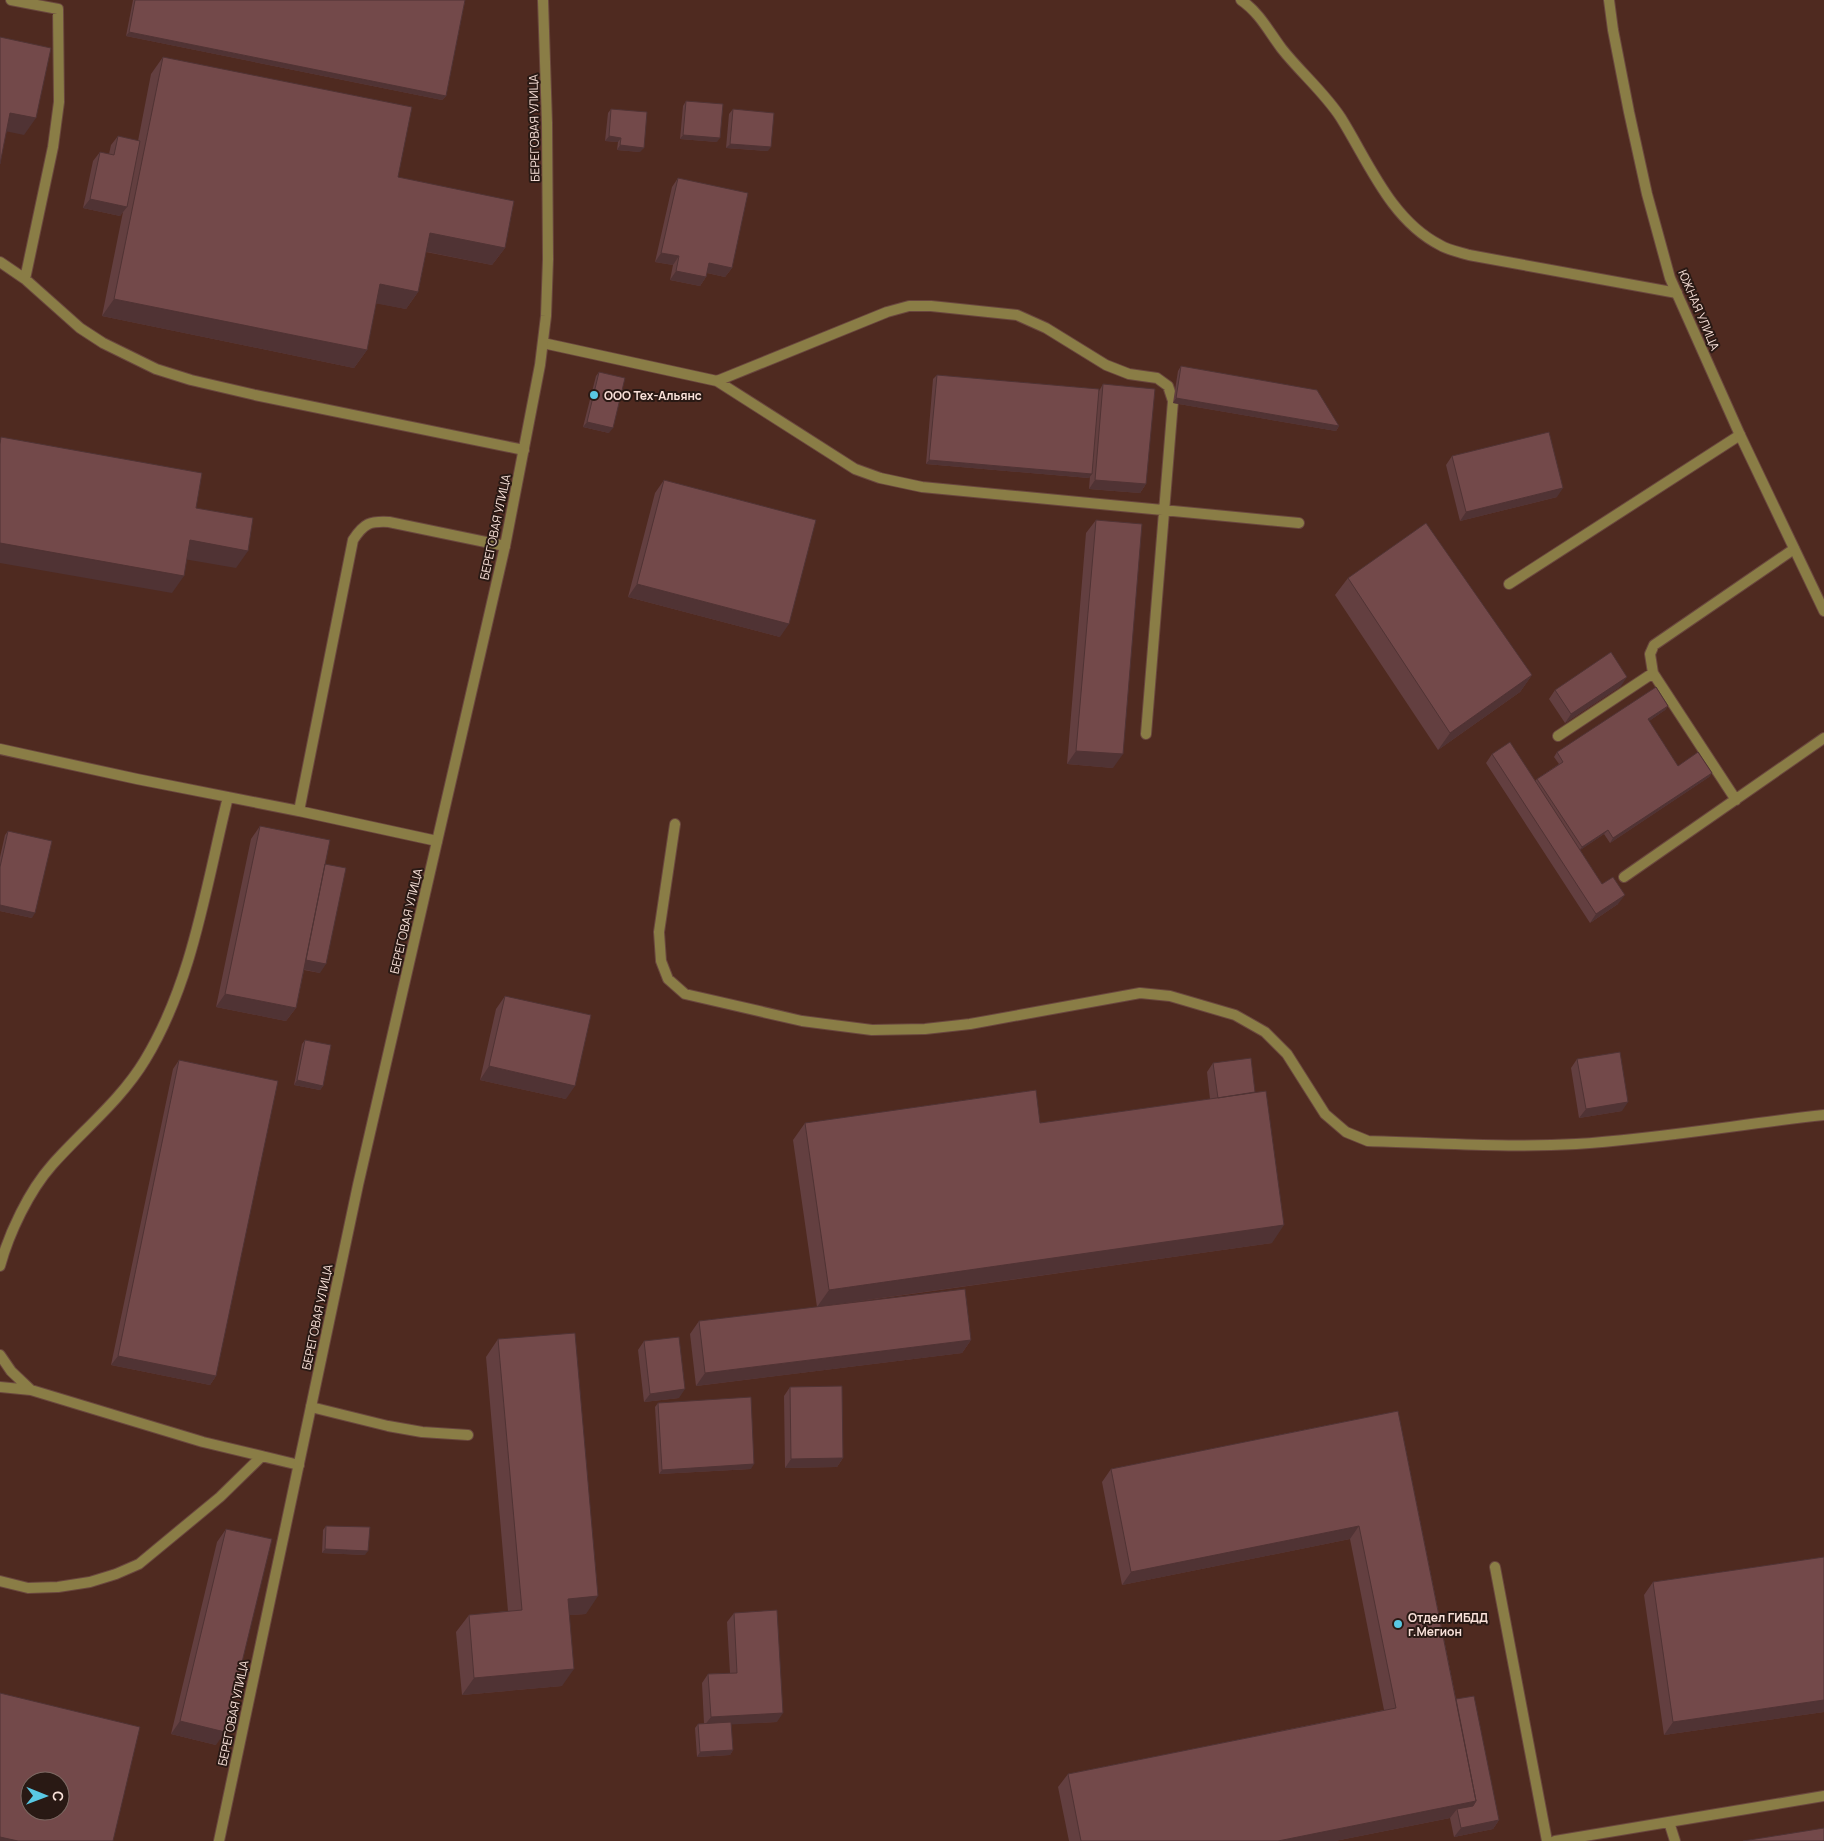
<svg xmlns="http://www.w3.org/2000/svg" width="1824" height="1841" font-family="Manrope,sans-serif">
	<style>
		.lines { fill: none; stroke-linecap: round; stroke-linejoin: round }
		.lane-casing { stroke: #6a473e; stroke-width: 12 }
		.street-casing { stroke: #6a473e; stroke-width: 12 }
		.lane { stroke: #8a7d46; stroke-width: 10 }
		.street { stroke: #8a7d46; stroke-width: 10 }
		.wall { fill: #633f40 }
		.shaded-wall { fill: #503334 }
		.building { fill: #73494a; stroke: #503334; fill-rule: evenodd }
		.poi-dot { fill: #59c8e4; stroke: #291914; stroke-width: 2 }
		.labels { text-anchor: middle; dominant-baseline: central; stroke-width: 4; stroke-linejoin: round; paint-order: stroke }
		.street-label { font-size: 12px; fill: #fae2da; stroke: #291914 }
		.poi-label { font-size: 12px; font-weight: bold; fill: #fae2da; stroke: #291914; text-anchor: start }
	</style>
	<rect width="100%" height="100%" fill="#4f2a20"/>
	<g class="lines">
		<defs>
			<path id="lane" d="M 11,0 L 58,9 L 59,102 L 53,147 L 25,279
				M 1241,0 C 1260,13 1269,32 1282,49 C 1301,73 1325,93 1341,118 C 1369,163 1391,220 1440,245 C 1448,250 1459,252 1469,255 L 1677,293
				M 0,262 L 25,279 L 80,328 L 103,343 L 156,369 L 191,380 L 255,395 L 524,450
				M 543,343 L 717,381 L 887,312 L 909,306 L 931,306 L 1017,315 L 1046,328 L 1106,365 L 1129,374 L 1157,378 L 1168,386 L 1173,401 L 1146,734
				M 717,381 L 855,469 L 880,478 L 922,487 L 1299,523
				M 1509,584 L 1740,435
				M 1558,736 L 1653,673
				M 0,749 L 137,779 L 299,811
				M 1736,800 L 1653,673 L 1650,654 L 1654,645 L 1794,549
				M 675,824 L 659,932 L 661,961 L 668,979 L 685,994 L 802,1021 L 872,1030 L 925,1029 L 970,1024 L 1140,993 L 1170,996 L 1235,1015 L 1265,1032 L 1287,1054 L 1325,1114 L 1346,1132 L 1368,1141 C 1437,1143 1507,1148 1576,1144 C 1659,1139 1741,1124 1824,1115
				M 437,841 L 299,811 L 353,540 C 364,523 370,521 389,522 L 505,546
				M 1624,877 L 1824,738
				M 0,1266 C 9,1233 29,1191 52,1165 C 83,1130 121,1100 145,1060 C 193,981 206,885 228,797
				M 0,1355 L 11,1371 L 31,1390
				M 0,1387 L 31,1390 L 203,1442 L 299,1465
				M 311,1407 L 388,1426 L 422,1432 L 468,1435
				M 1495,1567 L 1547,1841
				M 0,1581 L 28,1588 L 58,1587 L 90,1582 L 116,1574 L 139,1564 L 220,1497 L 262,1456
				M 1669,1822 L 1675,1841
				M 1555,1841 L 1824,1796"/>
			<path id="street" d="M 1609,0 L 1613,30 L 1629,112 L 1647,194 L 1670,278 L 1740,435 L 1824,611
				M 219,1841 L 358,1185 L 505,546 L 540,365 L 546,316 L 548,259 L 547,123 L 543,0"/>
		</defs>
		<use href="#lane" class="lane-casing"/>
		<use href="#street" class="street-casing"/>
		<use href="#lane" class="lane"/>
		<use href="#street" class="street"/>
	</g>
	<path class="wall" d="M 133,0 L 465,0 L 446,96 L 442,100 L 126,36 Z
		M 163,57 L 398,177 L 505,248 L 492,265 L 426,252 L 418,292 L 406,309 L 376,303 L 367,350 L 354,368 L 102,316 L 123,212 L 120,216 L 83,208 L 93,161 L 100,152 L 109,154 L 111,145 L 118,136 L 138,141 L 151,74 Z
		M 686,101 L 717,142 L 680,139 L 683,106 Z
		M 611,109 L 640,152 L 617,150 L 618,142 L 605,141 L 608,113 Z
		M 733,109 L 768,151 L 726,148 L 729,114 Z
		M 678,178 L 732,268 L 725,277 L 707,273 L 706,277 L 700,286 L 670,280 L 673,265 L 655,262 L 672,187 Z
		M 1181,366 L 1339,426 L 1336,431 L 1173,403 L 1178,371 Z
		M 599,372 L 609,433 L 583,427 L 596,376 Z
		M 937,375 L 1099,391 L 1103,384 L 1146,484 L 1140,493 L 1089,489 L 1090,476 L 1089,478 L 926,464 L 933,379 Z
		M 1452,456 L 1557,497 L 1460,521 L 1446,465 Z
		M 664,480 L 780,637 L 628,597 L 655,493 Z
		M 1096,520 L 1113,768 L 1067,764 L 1086,533 Z
		M 1348,578 L 1532,675 L 1520,692 L 1438,750 L 1335,595 Z
		M 1621,686 L 1565,723 L 1549,699 L 1555,690 Z
		M 1668,706 L 1665,710 L 1649,721 L 1678,766 L 1712,773 L 1709,777 L 1610,843 L 1604,834 L 1580,850 L 1602,884 L 1618,904 L 1590,923 L 1486,763 L 1492,754 L 1535,781 L 1537,779 L 1559,764 L 1554,757 L 1557,752 Z
		M 260,826 L 325,864 L 320,973 L 304,970 L 296,1008 L 286,1021 L 216,1007 L 251,839 Z
		M 8,831 L 32,918 L 0,911 L 0,857 L 5,835 Z
		M 505,996 L 566,1099 L 480,1080 L 496,1009 Z
		M 305,1040 L 323,1086 L 320,1090 L 294,1085 L 302,1044 Z
		M 1577,1059 L 1622,1111 L 1579,1118 L 1571,1068 Z
		M 179,1060 L 216,1376 L 210,1385 L 111,1365 L 173,1069 Z
		M 1213,1063 L 1272,1243 L 819,1307 L 971,1340 L 962,1353 L 696,1386 L 690,1334 L 699,1321 L 817,1307 L 793,1140 L 805,1123 L 1040,1123 L 1210,1099 L 1207,1072 Z
		M 498,1339 L 586,1614 L 569,1615 L 562,1686 L 462,1695 L 456,1632 L 469,1615 L 508,1611 L 486,1357 Z
		M 644,1341 L 679,1398 L 644,1402 L 638,1350 Z
		M 790,1387 L 843,1458 L 837,1467 L 785,1468 L 784,1396 Z
		M 658,1403 L 751,1469 L 659,1474 L 655,1407 Z
		M 1398,1411 L 1456,1699 L 1499,1820 L 1493,1829 L 1454,1837 L 1450,1818 L 1335,1841 L 1069,1841 L 1058,1787 L 1068,1774 L 1384,1710 L 1350,1539 L 1122,1585 L 1102,1482 L 1111,1469 Z
		M 326,1526 L 365,1555 L 322,1553 L 323,1530 Z
		M 226,1529 L 216,1745 L 171,1734 L 217,1542 Z
		M 1824,1557 L 1824,1712 L 1664,1735 L 1644,1595 L 1653,1582 Z
		M 734,1613 L 777,1722 L 731,1724 L 733,1750 L 730,1755 L 697,1757 L 695,1728 L 698,1724 L 704,1724 L 702,1683 L 708,1674 L 730,1673 L 727,1622 Z"/>
	<path class="shaded-wall" d="M 129,32 L 446,96 L 442,100 L 126,36 Z
		M 10,113 L 36,118 L 24,135 L 0,130 Z
		M 683,135 L 720,138 L 717,142 L 680,139 Z
		M 609,136 L 621,138 L 618,142 L 605,141 Z
		M 730,144 L 771,147 L 768,151 L 726,148 Z
		M 620,145 L 644,148 L 640,152 L 617,150 Z
		M 90,199 L 127,207 L 120,216 L 83,208 Z
		M 430,233 L 505,248 L 492,265 L 418,250 Z
		M 661,253 L 679,256 L 673,265 L 655,262 Z
		M 709,263 L 732,268 L 725,277 L 703,272 Z
		M 676,271 L 706,277 L 700,286 L 670,280 Z
		M 380,284 L 418,292 L 406,309 L 368,302 Z
		M 114,299 L 367,350 L 354,368 L 102,316 Z
		M 1176,398 L 1339,426 L 1336,431 L 1173,403 Z
		M 587,422 L 613,428 L 609,433 L 583,427 Z
		M 929,460 L 1092,474 L 1089,478 L 926,464 Z
		M 1095,480 L 1146,484 L 1140,493 L 1089,489 Z
		M 1563,488 L 1557,497 L 1460,521 L 1466,512 Z
		M 190,540 L 248,551 L 236,568 L 178,558 Z
		M 0,543 L 184,576 L 172,593 L 0,563 Z
		M 637,584 L 789,624 L 780,637 L 628,597 Z
		M 1532,675 L 1520,692 L 1438,750 L 1450,733 Z
		M 1627,677 L 1621,686 L 1565,723 L 1571,714 Z
		M 1668,706 L 1665,710 L 1645,724 L 1648,719 Z
		M 1076,751 L 1123,754 L 1113,768 L 1067,764 Z
		M 1712,773 L 1709,777 L 1610,843 L 1613,838 Z
		M 1608,830 L 1604,834 L 1579,851 L 1582,847 Z
		M 1625,895 L 1618,904 L 1590,923 L 1596,914 Z
		M 0,905 L 35,913 L 32,918 L 0,911 Z
		M 304,959 L 326,964 L 320,973 L 298,968 Z
		M 225,994 L 296,1008 L 286,1021 L 216,1007 Z
		M 489,1066 L 575,1086 L 566,1099 L 480,1080 Z
		M 297,1080 L 323,1086 L 320,1090 L 294,1085 Z
		M 1628,1102 L 1622,1111 L 1579,1118 L 1586,1109 Z
		M 1284,1225 L 1272,1243 L 817,1307 L 829,1290 Z
		M 971,1340 L 962,1353 L 696,1386 L 705,1373 Z
		M 118,1356 L 216,1376 L 210,1385 L 111,1365 Z
		M 685,1389 L 679,1398 L 644,1402 L 650,1394 Z
		M 843,1458 L 837,1467 L 785,1468 L 791,1459 Z
		M 754,1464 L 751,1469 L 659,1474 L 662,1470 Z
		M 1359,1526 L 1350,1539 L 1122,1585 L 1131,1572 Z
		M 325,1549 L 368,1551 L 365,1555 L 322,1553 Z
		M 598,1596 L 586,1614 L 556,1616 L 568,1599 Z
		M 574,1669 L 562,1686 L 462,1695 L 474,1678 Z
		M 1824,1700 L 1824,1712 L 1664,1735 L 1673,1722 Z
		M 783,1713 L 777,1722 L 704,1726 L 711,1717 Z
		M 180,1721 L 225,1732 L 216,1745 L 171,1734 Z
		M 733,1750 L 730,1755 L 697,1757 L 700,1752 Z
		M 1476,1801 L 1467,1815 L 1457,1809 L 1450,1818 L 1335,1841 L 1278,1841 Z
		M 1499,1820 L 1493,1829 L 1454,1837 L 1461,1828 Z
		M 0,1837 L 18,1841 L 0,1841 Z"/>
	<path class="building" d="M 135,0 L 465,0 L 446,96 L 129,32 Z
		M 0,37 L 51,48 L 36,118 L 10,113 L 0,164 Z
		M 163,57 L 412,107 L 398,177 L 514,201 L 505,248 L 430,233 L 418,292 L 380,284 L 367,350 L 114,299 Z
		M 686,101 L 723,104 L 720,138 L 683,135 Z
		M 611,109 L 647,112 L 644,148 L 620,145 L 621,138 L 609,136 Z
		M 733,109 L 774,113 L 771,147 L 730,144 Z
		M 118,136 L 140,141 L 127,207 L 90,199 L 100,152 L 114,155 Z
		M 678,178 L 748,193 L 732,268 L 709,263 L 706,277 L 676,271 L 679,256 L 661,253 Z
		M 1181,366 L 1317,390 L 1339,426 L 1176,398 Z
		M 599,372 L 625,378 L 613,428 L 587,422 Z
		M 937,375 L 1099,389 L 1092,474 L 929,460 Z
		M 1103,384 L 1155,389 L 1146,484 L 1095,480 Z
		M 1549,432 L 1563,488 L 1466,512 L 1452,456 Z
		M 1,437 L 202,473 L 196,508 L 253,518 L 248,551 L 190,540 L 184,576 L 0,543 L 0,444 Z
		M 664,480 L 816,520 L 789,624 L 637,584 Z
		M 1096,520 L 1142,524 L 1123,754 L 1076,751 Z
		M 1426,523 L 1532,675 L 1450,733 L 1348,578 Z
		M 1611,652 L 1627,677 L 1571,714 L 1555,690 Z
		M 1656,687 L 1668,706 L 1648,719 L 1678,766 L 1698,752 L 1712,773 L 1613,838 L 1608,830 L 1582,847 L 1537,779 L 1563,762 L 1557,752 Z
		M 1510,742 L 1602,884 L 1613,877 L 1625,895 L 1596,914 L 1492,754 Z
		M 260,826 L 330,840 L 296,1008 L 225,994 Z
		M 8,831 L 52,841 L 35,913 L 0,905 L 0,867 Z
		M 325,864 L 346,868 L 326,964 L 306,960 Z
		M 505,996 L 591,1015 L 575,1086 L 489,1066 Z
		M 305,1040 L 331,1045 L 323,1086 L 297,1080 Z
		M 1620,1052 L 1628,1102 L 1586,1109 L 1577,1059 Z
		M 1251,1058 L 1255,1092 L 1218,1098 L 1213,1063 Z
		M 179,1060 L 278,1081 L 216,1376 L 118,1356 Z
		M 1036,1090 L 1040,1123 L 1266,1091 L 1284,1225 L 829,1290 L 805,1123 Z
		M 965,1289 L 971,1340 L 705,1373 L 699,1321 Z
		M 575,1333 L 598,1596 L 568,1599 L 574,1669 L 474,1678 L 469,1615 L 522,1610 L 498,1339 Z
		M 679,1337 L 685,1389 L 650,1394 L 644,1341 Z
		M 842,1386 L 843,1458 L 791,1459 L 790,1387 Z
		M 751,1397 L 754,1464 L 662,1470 L 658,1403 Z
		M 1398,1411 L 1476,1801 L 1278,1841 L 1081,1841 L 1068,1774 L 1396,1708 L 1359,1526 L 1131,1572 L 1111,1469 Z
		M 326,1526 L 370,1527 L 368,1551 L 325,1549 Z
		M 226,1529 L 272,1539 L 225,1732 L 180,1721 Z
		M 1824,1557 L 1824,1700 L 1673,1722 L 1653,1582 Z
		M 777,1610 L 783,1713 L 711,1717 L 708,1674 L 737,1673 L 734,1613 Z
		M 0,1693 L 140,1727 L 113,1841 L 18,1841 L 0,1837 ZM 30,1781 L 60,1781 L 60,1811 L 30,1811 Z
		M 1474,1696 L 1499,1820 L 1461,1828 L 1457,1809 L 1473,1806 L 1476,1801 L 1456,1699 Z
		M 731,1722 L 733,1750 L 700,1752 L 698,1724 Z
		M 1824,1828 L 1824,1841 L 1743,1841 Z"/>
	<g class="poi-dot">
		<circle cx="594" cy="395" r="5"/>
		<circle cx="1398" cy="1624" r="5"/>
	</g>
	<g class="labels">
		<g class="street-label">
			<text transform="translate(534 128) rotate(-91)">БЕРЕГОВАЯ УЛИЦА</text>
			<text transform="translate(1699 310) rotate(67)">ЮЖНАЯ УЛИЦА</text>
			<text transform="translate(495 527) rotate(-78)">БЕРЕГОВАЯ УЛИЦА</text>
			<text transform="translate(406 921) rotate(-77)">БЕРЕГОВАЯ УЛИЦА</text>
			<text transform="translate(317 1317) rotate(-78)">БЕРЕГОВАЯ УЛИЦА</text>
			<text transform="translate(233 1713) rotate(-78)">БЕРЕГОВАЯ УЛИЦА</text>
		</g>
		<g class="poi-label">
			<text x="604" y="395">ООО Тех-Альянс</text>
			<text x="1408" y="1617">Отдел ГИБДД<tspan x="1408" dy="14">г.Мегион</tspan></text>
		</g>
	</g>
	<g transform="translate(45 1796) rotate(91)"><circle r="24" fill="#291914" stroke="#7d6963"/>
	<path d="M0-4L9 19L0 12L-9 19Z" fill="#59c8e4"/>
	<text y="-8" font-size="14" font-weight="bold" text-anchor="middle" fill="#fae2da">С</text>
	</g>
</svg>
